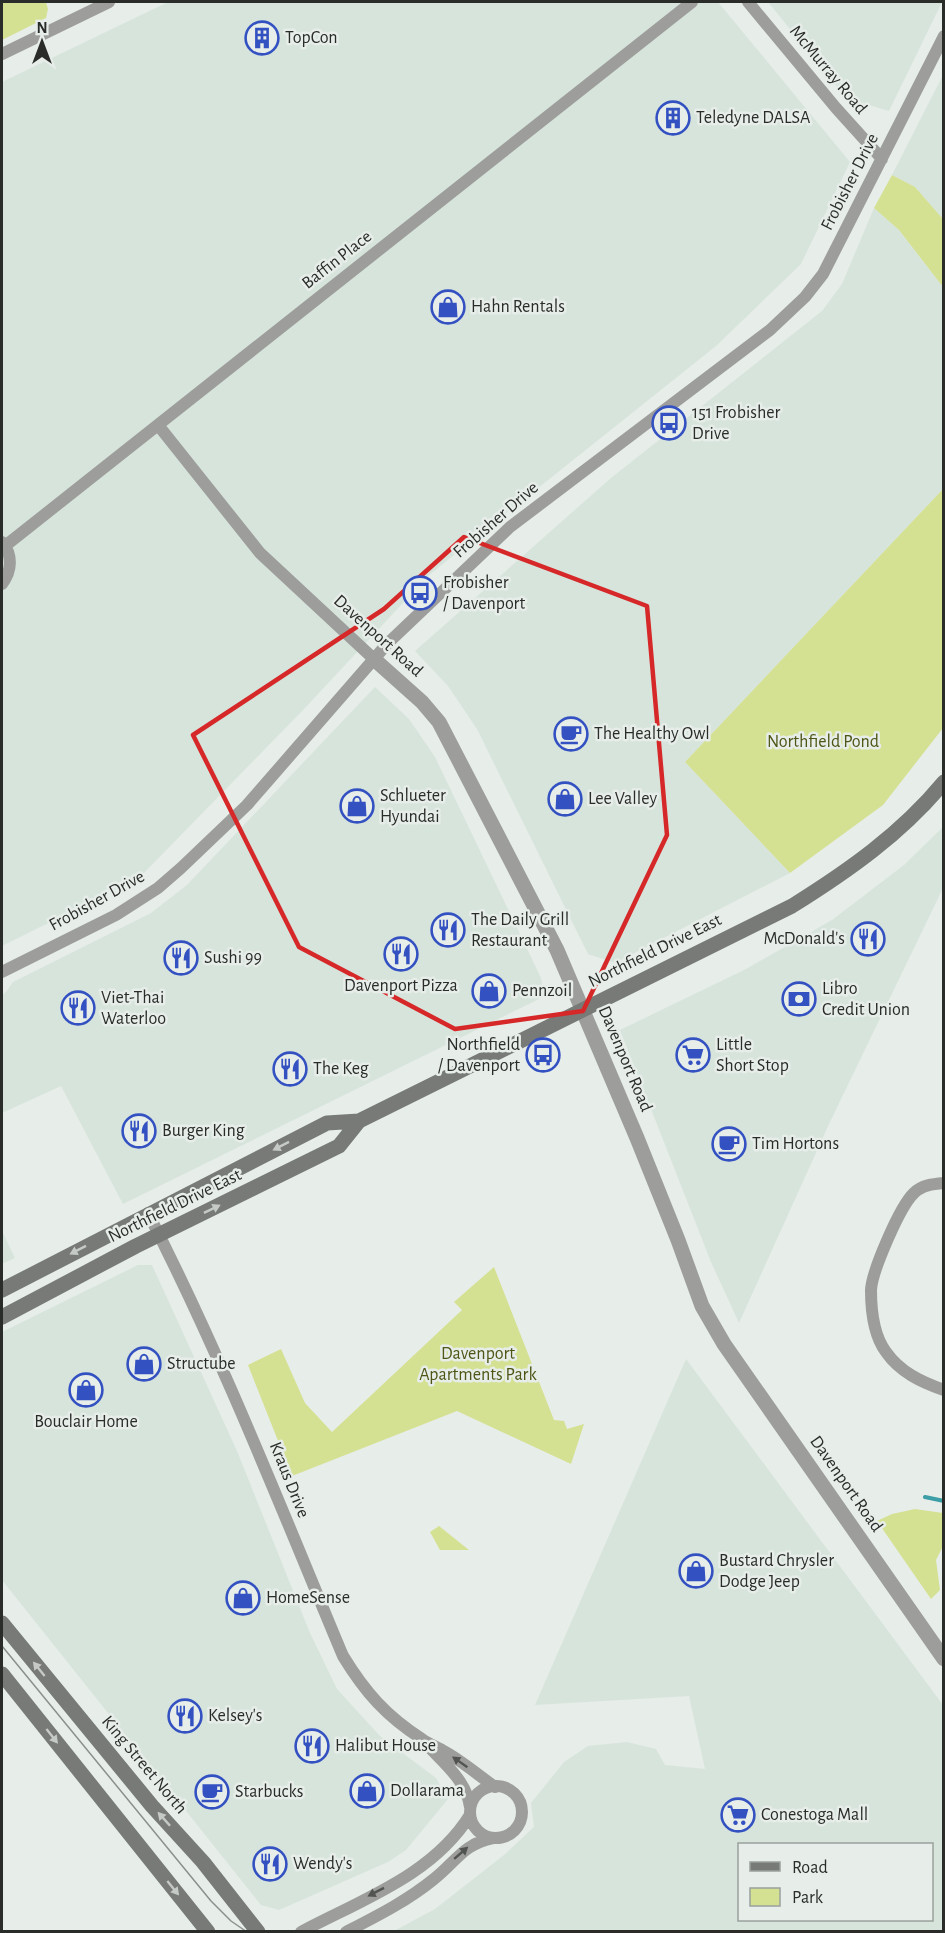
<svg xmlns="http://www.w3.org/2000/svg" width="945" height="1933" font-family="'Alegreya Sans',sans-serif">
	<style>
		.built { fill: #d7e4dc; fill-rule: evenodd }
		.green { fill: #d5e192 }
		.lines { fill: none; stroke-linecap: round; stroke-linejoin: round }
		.stream { stroke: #3c9ea6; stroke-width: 4 }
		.minor { stroke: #9d9e9c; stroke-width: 12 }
		.tertiary { stroke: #9d9e9c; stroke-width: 15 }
		.secondary { stroke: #777a76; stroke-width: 15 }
		.tram { stroke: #8c908d; stroke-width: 1.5 }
		.oneway { fill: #c5cac6 }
		.oneway2 { fill: #525452 }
		.marked { fill: none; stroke: #d62828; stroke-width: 4.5; stroke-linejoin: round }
		.labels { text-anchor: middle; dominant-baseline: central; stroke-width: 5; stroke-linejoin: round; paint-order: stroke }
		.poi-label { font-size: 18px; fill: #2a2c2a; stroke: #e7ede9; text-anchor: start }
		.street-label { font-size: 18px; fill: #2a2c2a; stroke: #e7ede9 }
		.park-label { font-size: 18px; fill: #4e5515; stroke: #e7ede9 }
	</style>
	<rect width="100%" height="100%" fill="#e7ede9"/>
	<path class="built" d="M 168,2 L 718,2 L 850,162 L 801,264 L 716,346 L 429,575 L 304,709 L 139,878 L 2,946 L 2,82 Z
		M 768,2 L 942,2 L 889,111 L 846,98 Z
		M 943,75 L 943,219 L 915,187 L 892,175 Z
		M 874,208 L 899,230 L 943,287 L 943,489 L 685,762 L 790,873 L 615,963 L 588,954 L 477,729 L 448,686 L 415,651 L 611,478 L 822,311 L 842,284 Z
		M 375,687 L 409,719 L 435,757 L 541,978 L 543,991 L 541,998 L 123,1204 L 61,1086 L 2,1113 L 2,995 L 6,992 L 13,982 L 151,913 L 187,885 Z
		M 943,827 L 943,888 L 829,1124 L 739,1323 L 711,1262 L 620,1030 L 746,969 L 832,920 L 904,865 Z
		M 2,1231 L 15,1258 L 2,1264 Z
		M 138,1265 L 152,1265 L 237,1451 L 310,1633 L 337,1689 L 380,1736 L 436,1778 L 448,1799 L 406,1850 L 388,1862 L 279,1910 L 261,1905 L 2,1580 L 2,1332 Z
		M 686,1359 L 943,1705 L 943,1931 L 394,1931 L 435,1909 L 504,1855 L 534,1827 L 531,1803 L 564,1762 L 588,1746 L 627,1742 L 656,1749 L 665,1765 L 705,1769 L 689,1696 L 535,1705 ZM 740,1844 L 932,1844 L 932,1920 L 740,1920 Z"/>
	<path class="green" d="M 2,2 L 46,2 L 48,9 L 46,18 L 2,40 Z
		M 892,175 L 915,187 L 943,219 L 943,287 L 899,230 L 874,208 Z
		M 943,489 L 943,728 L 883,805 L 790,873 L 685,762 Z
		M 494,1267 L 554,1420 L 564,1421 L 567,1429 L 584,1424 L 571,1464 L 457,1411 L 292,1476 L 248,1365 L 281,1349 L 305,1403 L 332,1432 L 462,1310 L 454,1302 Z
		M 915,1509 L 943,1513 L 943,1546 L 936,1560 L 940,1590 L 931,1599 L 877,1521 L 892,1514 Z
		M 439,1526 L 469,1550 L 440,1550 L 430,1532 Z"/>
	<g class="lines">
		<path class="stream" d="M 925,1497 L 944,1501"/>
		<path class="minor" d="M 748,2 L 836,108 L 882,159
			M 2,54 L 109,2
			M 158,425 L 260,553 L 375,660
			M 2,542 C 13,555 12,571 2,584
			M 5,546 L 692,2
			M 2,972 L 116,915 L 158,888 L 181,868 L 247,805 L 387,644 L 510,527 L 770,330 L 805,297 L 823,274 L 944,36
			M 944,1183 C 933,1184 922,1185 914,1193 C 900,1206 872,1271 871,1290 C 871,1310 874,1336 886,1352 C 900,1372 921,1382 944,1390
			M 148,1213 C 222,1357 281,1508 343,1656 C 365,1692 386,1716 422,1739 C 428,1744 436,1746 442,1750 C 461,1760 478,1775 495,1787
			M 428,1746 C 445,1764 467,1782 470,1807
			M470 1812a26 26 0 1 1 52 0a26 26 0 1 1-52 0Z
			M 301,1932 C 361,1900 433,1875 470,1815
			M 346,1932 C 377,1916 407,1901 434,1879 C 456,1862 463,1844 493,1838"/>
		<path class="tertiary" d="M 375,660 L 422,702 L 439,722 L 557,950 L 637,1138 L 678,1240 L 702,1306 L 724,1344 L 944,1659"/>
		<path class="secondary" d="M 2,1290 L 327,1123 L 359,1121 L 792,906 C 848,871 901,834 944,782
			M 2,1317 L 136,1246 L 339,1146 L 359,1121
			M 2,1623 L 152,1806 L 203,1862 L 258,1932
			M 2,1674 L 208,1932"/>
		<path class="tram" d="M 2,1646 L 211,1901 L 231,1921 L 247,1932"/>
	</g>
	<defs><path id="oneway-solid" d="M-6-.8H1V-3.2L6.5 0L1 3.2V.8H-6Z" transform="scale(1.5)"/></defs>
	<g class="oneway">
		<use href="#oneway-solid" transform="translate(281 1146) rotate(153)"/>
		<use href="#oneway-solid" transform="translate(212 1209) rotate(-26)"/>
		<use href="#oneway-solid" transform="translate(78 1250) rotate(153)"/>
		<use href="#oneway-solid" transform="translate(39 1669) rotate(-129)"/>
		<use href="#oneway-solid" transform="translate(52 1736) rotate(52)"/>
		<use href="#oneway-solid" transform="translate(164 1819) rotate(-132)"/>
		<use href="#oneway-solid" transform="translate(173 1888) rotate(51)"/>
	</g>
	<g class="oneway2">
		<use href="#oneway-solid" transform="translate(460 1762) rotate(-145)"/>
		<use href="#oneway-solid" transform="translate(461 1853) rotate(-41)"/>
		<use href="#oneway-solid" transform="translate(376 1892) rotate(153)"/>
	</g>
	<path class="marked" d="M 464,537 L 647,606 L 667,835 L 583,1011 L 455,1029 L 299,947 L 193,735 L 384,609 Z"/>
	<defs>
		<symbol id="building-ring" viewBox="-11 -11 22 22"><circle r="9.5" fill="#e7ede9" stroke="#3451c2" stroke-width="1.5"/><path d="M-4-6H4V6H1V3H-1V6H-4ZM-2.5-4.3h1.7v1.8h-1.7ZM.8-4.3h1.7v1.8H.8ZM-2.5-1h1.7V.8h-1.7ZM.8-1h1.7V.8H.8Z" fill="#3451c2"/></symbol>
		<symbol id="shop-ring" viewBox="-11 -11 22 22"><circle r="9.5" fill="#e7ede9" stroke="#3451c2" stroke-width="1.5"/><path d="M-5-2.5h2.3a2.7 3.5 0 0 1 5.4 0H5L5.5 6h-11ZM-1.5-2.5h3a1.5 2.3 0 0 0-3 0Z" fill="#3451c2"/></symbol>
		<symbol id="bus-ring" viewBox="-11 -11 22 22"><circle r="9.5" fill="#e7ede9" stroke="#3451c2" stroke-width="1.5"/><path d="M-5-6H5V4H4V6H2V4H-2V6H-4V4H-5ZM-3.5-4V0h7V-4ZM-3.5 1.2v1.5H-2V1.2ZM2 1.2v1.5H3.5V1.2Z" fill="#3451c2"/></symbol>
		<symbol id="cafe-ring" viewBox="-11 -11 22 22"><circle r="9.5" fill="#e7ede9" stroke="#3451c2" stroke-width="1.5"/><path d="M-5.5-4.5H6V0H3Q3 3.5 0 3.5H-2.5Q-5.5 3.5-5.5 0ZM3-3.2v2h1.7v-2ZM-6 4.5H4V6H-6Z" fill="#3451c2"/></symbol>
		<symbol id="restaurant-ring" viewBox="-11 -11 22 22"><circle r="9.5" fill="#e7ede9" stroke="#3451c2" stroke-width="1.5"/><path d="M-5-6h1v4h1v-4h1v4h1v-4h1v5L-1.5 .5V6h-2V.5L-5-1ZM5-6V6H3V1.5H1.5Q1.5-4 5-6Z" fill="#3451c2"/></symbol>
		<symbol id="bank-ring" viewBox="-11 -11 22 22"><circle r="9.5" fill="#e7ede9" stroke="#3451c2" stroke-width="1.5"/><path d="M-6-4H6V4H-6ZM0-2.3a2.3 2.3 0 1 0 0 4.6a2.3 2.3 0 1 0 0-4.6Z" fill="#3451c2"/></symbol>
		<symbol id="supermarket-ring" viewBox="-11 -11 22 22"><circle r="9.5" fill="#e7ede9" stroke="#3451c2" stroke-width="1.5"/><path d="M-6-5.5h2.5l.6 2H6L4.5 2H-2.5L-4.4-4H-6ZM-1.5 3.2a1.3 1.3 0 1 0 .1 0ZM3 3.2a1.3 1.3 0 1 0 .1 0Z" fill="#3451c2"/></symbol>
	</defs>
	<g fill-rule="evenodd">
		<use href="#building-ring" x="243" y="19" width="38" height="38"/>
		<use href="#building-ring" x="654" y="99" width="38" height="38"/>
		<use href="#shop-ring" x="429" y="288" width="38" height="38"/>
		<use href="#bus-ring" x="650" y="404" width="38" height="38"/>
		<use href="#bus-ring" x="401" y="574" width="38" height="38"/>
		<use href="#cafe-ring" x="552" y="715" width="38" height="38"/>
		<use href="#shop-ring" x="546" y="780" width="38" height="38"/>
		<use href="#shop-ring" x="338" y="787" width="38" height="38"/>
		<use href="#restaurant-ring" x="429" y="911" width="38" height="38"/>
		<use href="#restaurant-ring" x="849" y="920" width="38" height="38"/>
		<use href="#restaurant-ring" x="382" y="935" width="38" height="38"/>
		<use href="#restaurant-ring" x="162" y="939" width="38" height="38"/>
		<use href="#shop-ring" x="470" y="972" width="38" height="38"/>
		<use href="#bank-ring" x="780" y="980" width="38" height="38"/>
		<use href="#restaurant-ring" x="59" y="989" width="38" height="38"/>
		<use href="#bus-ring" x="524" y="1036" width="38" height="38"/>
		<use href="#supermarket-ring" x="674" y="1036" width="38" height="38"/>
		<use href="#restaurant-ring" x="271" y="1050" width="38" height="38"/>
		<use href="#restaurant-ring" x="120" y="1112" width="38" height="38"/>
		<use href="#cafe-ring" x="710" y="1125" width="38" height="38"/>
		<use href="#shop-ring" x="125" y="1345" width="38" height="38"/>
		<use href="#shop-ring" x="67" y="1371" width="38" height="38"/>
		<use href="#shop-ring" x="677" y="1552" width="38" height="38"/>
		<use href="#shop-ring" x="224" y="1579" width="38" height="38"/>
		<use href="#restaurant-ring" x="166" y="1697" width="38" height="38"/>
		<use href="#restaurant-ring" x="293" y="1727" width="38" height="38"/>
		<use href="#shop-ring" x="348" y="1772" width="38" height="38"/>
		<use href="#cafe-ring" x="193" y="1773" width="38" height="38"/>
		<use href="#supermarket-ring" x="719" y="1796" width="38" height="38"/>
		<use href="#restaurant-ring" x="251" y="1845" width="38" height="38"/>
	</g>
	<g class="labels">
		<g class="poi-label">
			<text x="285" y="38">TopCon</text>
			<text x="696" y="118">Teledyne DALSA</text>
			<text x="471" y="307">Hahn Rentals</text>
			<text x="692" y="413">151 Frobisher<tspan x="692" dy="21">Drive</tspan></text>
			<text x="443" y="583">Frobisher<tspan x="443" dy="21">/ Davenport</tspan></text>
			<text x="594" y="734">The Healthy Owl</text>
			<text x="380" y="796">Schlueter<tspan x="380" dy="21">Hyundai</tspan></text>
			<text x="588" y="799">Lee Valley</text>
			<text x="471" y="920">The Daily Grill<tspan x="471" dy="21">Restaurant</tspan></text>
			<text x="845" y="939" text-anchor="end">McDonald's</text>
			<text x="204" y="958">Sushi 99</text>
			<text x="401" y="986" text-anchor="middle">Davenport Pizza</text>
			<text x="822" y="989">Libro<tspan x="822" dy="21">Credit Union</tspan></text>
			<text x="512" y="991">Pennzoil</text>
			<text x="101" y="998">Viet-Thai<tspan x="101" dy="21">Waterloo</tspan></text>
			<text x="520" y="1045" text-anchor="end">Northfield<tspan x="520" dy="21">/ Davenport</tspan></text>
			<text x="716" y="1045">Little<tspan x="716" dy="21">Short Stop</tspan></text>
			<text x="313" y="1069">The Keg</text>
			<text x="162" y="1131">Burger King</text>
			<text x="752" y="1144">Tim Hortons</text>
			<text x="167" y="1364">Structube</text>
			<text x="86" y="1422" text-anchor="middle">Bouclair Home</text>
			<text x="719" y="1561">Bustard Chrysler<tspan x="719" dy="21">Dodge Jeep</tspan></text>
			<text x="266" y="1598">HomeSense</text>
			<text x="208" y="1716">Kelsey's</text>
			<text x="335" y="1746">Halibut House</text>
			<text x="390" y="1791">Dollarama</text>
			<text x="235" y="1792">Starbucks</text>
			<text x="761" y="1815">Conestoga Mall</text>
			<text x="293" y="1864">Wendy's</text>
		</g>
		<g class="street-label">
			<text transform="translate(828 70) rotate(50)">McMurray Road</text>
			<text transform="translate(850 182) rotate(-63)">Frobisher Drive</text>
			<text transform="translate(337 260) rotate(-38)">Baffin Place</text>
			<text transform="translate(496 520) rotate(-41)">Frobisher Drive</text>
			<text transform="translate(378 636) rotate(42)">Davenport Road</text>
			<text transform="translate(97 901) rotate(-29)">Frobisher Drive</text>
			<text transform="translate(655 951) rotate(-26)">Northfield Drive East</text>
			<text transform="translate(625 1059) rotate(67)">Davenport Road</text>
			<text transform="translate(175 1206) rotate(-26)">Northfield Drive East</text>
			<text transform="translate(289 1480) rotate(68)">Kraus Drive</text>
			<text transform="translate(846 1484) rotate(55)">Davenport Road</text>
			<text transform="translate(144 1765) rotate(50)">King Street North</text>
		</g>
		<g class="park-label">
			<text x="823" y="742">Northfield Pond</text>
			<text x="478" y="1354">Davenport<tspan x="478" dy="21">Apartments Park</tspan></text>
		</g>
	</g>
	<rect width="945" height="1933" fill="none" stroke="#2a2c2a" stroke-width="6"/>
	<rect x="738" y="1843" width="195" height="78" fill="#e7ede9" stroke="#9ba09d" stroke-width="1.5"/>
	<rect x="750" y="1862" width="30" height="9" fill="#777a76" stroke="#9ba09d" stroke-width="1.5"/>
	<text x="792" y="1873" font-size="18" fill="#2a2c2a">Road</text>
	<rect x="750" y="1888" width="30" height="18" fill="#d5e192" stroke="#9ba09d" stroke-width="1.5"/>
	<text x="792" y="1903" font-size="18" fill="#2a2c2a">Park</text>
	<g transform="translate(42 42)" stroke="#e7ede9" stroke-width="4.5" paint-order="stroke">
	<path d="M0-4.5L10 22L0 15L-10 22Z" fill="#2a2c2a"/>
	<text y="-9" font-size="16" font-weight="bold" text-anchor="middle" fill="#2a2c2a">N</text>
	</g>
</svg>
